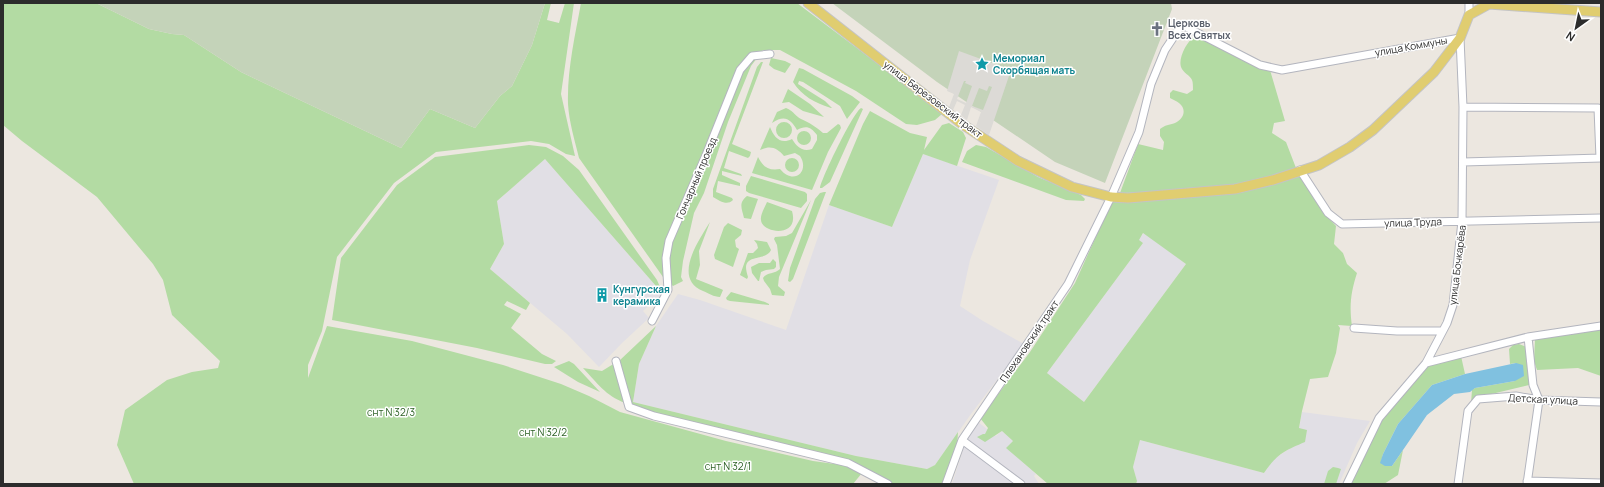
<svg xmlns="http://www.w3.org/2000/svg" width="1604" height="487" font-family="Manrope,sans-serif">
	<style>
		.industrial { fill: #e1dfe5 }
		.green { fill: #b3dba3; fill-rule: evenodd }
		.cemetery { fill: #c4d3b9 }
		.plaza { fill: #dcdad6; fill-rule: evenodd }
		.water { fill: #80c1e0 }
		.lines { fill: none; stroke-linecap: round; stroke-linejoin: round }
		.minor-casing { stroke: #b3b5be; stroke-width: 9 }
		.major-casing { stroke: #c4c4c4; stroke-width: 11 }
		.minor { stroke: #fff; stroke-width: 7 }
		.major { stroke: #e0cd70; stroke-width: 9 }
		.labels { text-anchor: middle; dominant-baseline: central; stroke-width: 3; stroke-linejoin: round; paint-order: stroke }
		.worship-label { font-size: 10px; font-weight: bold; fill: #5b616d; stroke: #fff; text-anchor: start }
		.street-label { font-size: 10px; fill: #2c2c2c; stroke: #fff }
		.culture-label { font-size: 10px; font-weight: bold; fill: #0d838f; stroke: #fff; text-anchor: start }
		.park-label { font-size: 10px; fill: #2c6124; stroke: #fff }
	</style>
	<rect width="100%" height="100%" fill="#ece7e0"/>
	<path class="industrial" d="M 923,154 L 999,180 L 970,260 L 960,306 L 983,321 L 1024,344 L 971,414 L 935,465 L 927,469 L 856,456 L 633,402 L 639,364 L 656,326 L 678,294 L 700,300 L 786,330 L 829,205 L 892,227 Z
		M 545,159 L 663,294 L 643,311 L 649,318 L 622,343 L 599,367 L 567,334 L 490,269 L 504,244 L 497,201 Z
		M 1144,233 L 1186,264 L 1084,402 L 1047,373 L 1143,243 L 1138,240 Z
		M 1302,412 L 1370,421 L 1357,443 L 1339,484 L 1136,484 L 1137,481 L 1133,467 L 1140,440 L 1264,473 L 1274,459 L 1289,449 L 1305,441 L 1299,429 Z
		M 978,422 L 996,436 L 1002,431 L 1013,441 L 1007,448 L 1036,474 L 1034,476 L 1039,484 L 952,484 L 967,438 Z"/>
	<path class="green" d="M 3,3 L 96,3 L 149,29 L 172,34 L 184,35 L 241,72 L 401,148 L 430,109 L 475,128 L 500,96 L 512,86 L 532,45 L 545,3 L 551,3 L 547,20 L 559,23 L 565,3 L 574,3 L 561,94 L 575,156 L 566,154 L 549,144 L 531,141 L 436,152 L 394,183 L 337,257 L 322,331 L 308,365 L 308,378 L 327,326 L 412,341 L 503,365 L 561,384 L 589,396 L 620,412 L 726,441 L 813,461 L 842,465 L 862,473 L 853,484 L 134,484 L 117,445 L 125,410 L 167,380 L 192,372 L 218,368 L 220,361 L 172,315 L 163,280 L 153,264 L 97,197 L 22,141 L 3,125 Z
		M 581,3 L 797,3 L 939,110 L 942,114 L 935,120 L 917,125 L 906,124 L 856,91 L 780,50 L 763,50 L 751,66 L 728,122 L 704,193 L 694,213 L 683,261 L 681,277 L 683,281 L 673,286 L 663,277 L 579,158 C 575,141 569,122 568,104 C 567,70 575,36 581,3 Z
		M 1195,36 L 1270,70 L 1285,121 L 1274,123 L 1272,133 L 1286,142 L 1296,168 L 1266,179 L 1236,187 L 1184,192 L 1120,193 L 1138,144 L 1163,150 L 1164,142 L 1160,136 L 1160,129 C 1165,125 1169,125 1175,123 C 1184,119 1187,109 1179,103 C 1177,101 1173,100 1170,98 L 1170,93 L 1173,90 L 1187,94 L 1193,90 C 1193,87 1193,82 1192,80 C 1190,75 1183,73 1181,67 C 1178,58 1187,41 1195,36 Z
		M 771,58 L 785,61 L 791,64 L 785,73 L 774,69 L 769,65 Z
		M 761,62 L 763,62 L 732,144 L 751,152 L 750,156 L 748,158 L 729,151 L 724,168 L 741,174 L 742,176 L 722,171 L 722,175 L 740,183 L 740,186 L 718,181 L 716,192 L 732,198 L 733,200 C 727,206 720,201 713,197 L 713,189 L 757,67 Z
		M 799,68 L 803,69 L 852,96 L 860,102 L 847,119 L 840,106 L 803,82 L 799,81 L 798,84 L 825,101 L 832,108 L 831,108 C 815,103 802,96 793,82 Z
		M 788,89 L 810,104 L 824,117 L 803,111 L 789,102 L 782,103 Z
		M 786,108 C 794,111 796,117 801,119 C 810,123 816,127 823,133 L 827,133 L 838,124 L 840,125 L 841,128 L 828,152 L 812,190 L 752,173 L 758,157 C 763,167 769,171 780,169 C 794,186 810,171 800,156 L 795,153 L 784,156 C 777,148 771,145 760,150 L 770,127 C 774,137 780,145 792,139 C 797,147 802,152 812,149 L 817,140 L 817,135 C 811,127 806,125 797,130 C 790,118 784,115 772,123 L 777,112 Z
		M 861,108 L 863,109 L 830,182 L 822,188 L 820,188 C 822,177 853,113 861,108 Z
		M 870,111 L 910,133 L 927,137 L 924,150 L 942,125 L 949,123 L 963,132 L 966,138 L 957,166 L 923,154 L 892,227 L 829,205 L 863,124 Z
		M776 130a8 8 0 1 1 16 0a8 8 0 1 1-16 0Z
		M797 138a7 7 0 1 1 14 0a7 7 0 1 1-14 0Z
		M 529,145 L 546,147 L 563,156 L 579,170 L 657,280 L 663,294 L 545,159 L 497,201 L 504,244 L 490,269 L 530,303 L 526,310 L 507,301 L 504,305 L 521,314 L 511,328 L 542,354 L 556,361 L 552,364 L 545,364 L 477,348 L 332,320 L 341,258 L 397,185 L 435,157 Z
		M 976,145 L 986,147 L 1038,177 L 1081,195 L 1085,199 L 1084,201 L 1066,200 L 962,162 L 967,151 Z
		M785 165a7 7 0 1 1 14 0a7 7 0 1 1-14 0Z
		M 751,176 L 805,192 L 807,194 L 807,201 L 801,208 L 749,193 L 746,191 L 746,186 Z
		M 1300,176 L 1323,212 L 1336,226 L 1334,244 L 1343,253 L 1347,264 L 1357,273 C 1351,292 1349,305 1352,326 L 1338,325 L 1340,328 L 1336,353 L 1328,377 L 1310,379 L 1302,411 L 1299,428 L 1307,430 L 1305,442 C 1284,451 1277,454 1264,473 L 1140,440 L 1133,467 L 1137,481 L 1136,484 L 1048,484 L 1006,448 L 1013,441 L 1002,431 L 985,442 L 977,437 L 983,434 L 985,434 L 988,428 L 980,418 L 1030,352 L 1075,283 L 1112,201 L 1236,193 ZM 1143,233 L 1186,264 L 1084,402 L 1047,373 L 1143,243 L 1139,240 Z
		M 824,192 L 826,192 L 793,279 L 790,282 L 788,281 L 790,268 L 815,199 L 820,193 Z
		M 747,196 L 758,199 L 751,219 L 744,218 C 742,209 738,203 747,196 Z
		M 811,200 L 779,277 L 778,286 L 785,292 L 784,296 L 772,295 L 770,289 L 764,281 L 763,278 C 767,272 775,274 780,269 L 777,245 L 774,239 L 775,237 L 786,236 L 792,233 Z
		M 767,202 L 792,211 C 800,238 762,234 761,220 C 760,215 765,207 767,202 Z
		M 710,222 L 699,251 L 700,265 L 696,279 L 721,289 L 723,290 L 720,297 C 714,297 708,293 703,291 C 672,278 699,240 710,222 Z
		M 728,223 L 742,230 L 741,235 L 735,240 L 736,247 L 739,249 L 733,267 L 715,259 L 714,255 L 724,227 Z
		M 754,240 L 767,242 L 771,250 C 766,261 747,254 746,267 C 746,270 747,274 748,277 L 747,279 L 740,275 L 748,253 L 753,253 L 758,248 L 757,244 Z
		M 773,259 L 776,262 L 776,267 L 774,269 L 766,270 L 761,272 L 759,281 L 758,281 L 752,273 L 751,267 L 759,263 L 770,263 Z
		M 731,292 L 765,302 L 769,304 L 769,305 L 730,301 L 727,300 L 726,298 Z
		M 656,326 L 639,364 L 633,402 L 856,456 L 927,469 L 935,465 L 958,432 L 957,447 L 943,484 L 893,484 L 847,460 L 653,413 L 630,405 L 619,361 Z
		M 1601,328 L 1601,376 L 1578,368 L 1537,370 L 1534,361 L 1535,339 Z
		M 1519,344 L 1527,347 L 1531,382 L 1529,385 L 1479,397 L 1471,403 L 1472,390 L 1475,388 L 1515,381 L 1516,363 L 1510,364 L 1509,349 L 1513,345 Z
		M 1461,356 L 1465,374 L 1432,385 L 1398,424 L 1383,454 L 1381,462 L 1392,466 L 1403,450 L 1398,475 L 1384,484 L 1350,484 L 1379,423 L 1428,364 Z
		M 569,361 L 574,364 L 600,392 L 578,382 L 554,367 Z
		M 615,363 L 625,403 C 605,395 598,384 583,368 L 602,371 Z
		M 1333,467 L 1338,468 L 1341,469 L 1336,484 L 1324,484 L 1328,471 Z"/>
	<path class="cemetery" d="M 96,3 L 545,3 L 532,45 L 512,86 L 500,96 L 475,128 L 430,109 L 401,148 L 241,72 L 184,35 L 172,34 L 149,29 Z
		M 832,3 L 1171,3 L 1172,9 L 1105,183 L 1055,162 L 937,82 Z"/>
	<path class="plaza" d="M 959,51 L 1011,70 L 989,135 L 976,126 L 981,112 L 971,107 L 967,120 L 961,115 L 965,105 L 957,101 L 953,110 L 949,107 L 954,94 L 947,91 ZM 964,81 L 966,81 L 965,83 L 972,86 L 966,103 L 957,99 ZM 989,86 L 992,87 L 983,110 L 972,106 L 979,88 L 987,91 Z"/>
	<path class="water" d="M 1516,363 L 1523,365 L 1524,376 L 1515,381 L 1475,388 L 1470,392 L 1454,394 L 1427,415 L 1392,466 L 1385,466 L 1380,463 L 1383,454 L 1398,424 L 1432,385 L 1465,374 Z"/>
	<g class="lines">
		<defs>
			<path id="minor" d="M 1469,3 L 1469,15
				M 1463,107 L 1598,108 L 1600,158
				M 1463,162 L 1601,158
				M 1300,170 L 1328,213 L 1342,224 L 1601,218
				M 652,321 L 668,290 L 666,258 L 669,241 L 706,155 L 740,70 L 752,56 L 770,54
				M 1354,328 L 1397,331 L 1442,331
				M 616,361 L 629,407 L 654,416 L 848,463 L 888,484
				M 1426,363 L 1528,337 L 1601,326
				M 962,440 L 1021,484
				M 1527,481 L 1601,483
				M 946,484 L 962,440 L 1068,284 L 1111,197 L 1139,132 L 1151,84 L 1165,50 L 1181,26 L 1186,27 L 1260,65 L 1282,70 L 1460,38 L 1463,107 L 1462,221 L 1453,305 L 1447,323 L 1426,363 L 1379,418 L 1347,484
				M 1458,484 L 1468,411 L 1478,399 L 1516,396 L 1539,400 L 1601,402
				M 1527,484 L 1539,400 L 1533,385 L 1528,337"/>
			<path id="major" d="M 808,3 L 962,124 L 1018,161 L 1072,187 L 1111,197 L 1128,198 L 1235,189 L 1273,180 L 1319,165 L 1350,147 L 1373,130 L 1434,72 L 1460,38 L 1469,15 L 1489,4 L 1601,12"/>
		</defs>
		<use href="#minor" class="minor-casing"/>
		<use href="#major" class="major-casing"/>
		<use href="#minor" class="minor"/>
		<use href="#major" class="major"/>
	</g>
	<defs>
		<symbol id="church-bare" viewBox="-9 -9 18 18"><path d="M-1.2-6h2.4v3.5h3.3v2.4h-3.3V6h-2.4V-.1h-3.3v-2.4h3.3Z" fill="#6b7280" stroke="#fff" stroke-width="2.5" paint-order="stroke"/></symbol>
		<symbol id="sight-bare" viewBox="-9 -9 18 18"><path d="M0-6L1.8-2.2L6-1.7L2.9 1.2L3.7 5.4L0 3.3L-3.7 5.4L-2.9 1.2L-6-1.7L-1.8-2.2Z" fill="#0f9aa8" stroke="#fff" stroke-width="2.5" paint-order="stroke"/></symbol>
		<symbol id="building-bare" viewBox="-9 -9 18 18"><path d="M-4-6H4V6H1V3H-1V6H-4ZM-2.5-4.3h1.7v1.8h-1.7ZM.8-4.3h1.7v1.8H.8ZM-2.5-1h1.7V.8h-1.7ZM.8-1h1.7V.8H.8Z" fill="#0f9aa8" stroke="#fff" stroke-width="2.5" paint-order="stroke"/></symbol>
	</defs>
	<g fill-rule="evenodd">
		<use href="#church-bare" x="1147" y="19" width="20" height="20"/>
		<use href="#sight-bare" x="972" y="54" width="20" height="20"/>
		<use href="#building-bare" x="592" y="285" width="20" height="20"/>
	</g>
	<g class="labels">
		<g class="worship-label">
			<text x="1168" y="23">Церковь<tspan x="1168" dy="12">Всех Святых</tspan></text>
		</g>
		<g class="street-label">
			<text transform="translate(1411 46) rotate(-10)">улица Коммуны</text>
			<text transform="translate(933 99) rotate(37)">улица Березовский тракт</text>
			<text transform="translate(696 178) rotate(-67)">Гончарный проезд</text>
			<text transform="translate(1413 222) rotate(-2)">улица Труда</text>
			<text transform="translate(1457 265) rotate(-83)">улица Бочкарёва</text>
			<text transform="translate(1029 341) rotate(-56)">Плехановский тракт</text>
			<text transform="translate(1543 399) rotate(3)">Детская улица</text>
		</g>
		<g class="culture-label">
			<text x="993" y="58">Мемориал<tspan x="993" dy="12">Скорбящая мать</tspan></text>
			<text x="613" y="289">Кунгурская<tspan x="613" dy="12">керамика</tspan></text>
		</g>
		<g class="park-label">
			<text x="391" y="412">снт N 32/3</text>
			<text x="543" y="432">снт N 32/2</text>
			<text x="728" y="466">снт N 32/1</text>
		</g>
	</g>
	<rect width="1604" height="487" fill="none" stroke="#2c2c2c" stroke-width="8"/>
	<g transform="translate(1576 28) rotate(213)" stroke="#ffffff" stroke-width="3" paint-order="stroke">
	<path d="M0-3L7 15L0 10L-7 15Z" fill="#2c2c2c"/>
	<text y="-6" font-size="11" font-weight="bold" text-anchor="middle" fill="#2c2c2c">N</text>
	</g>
</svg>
